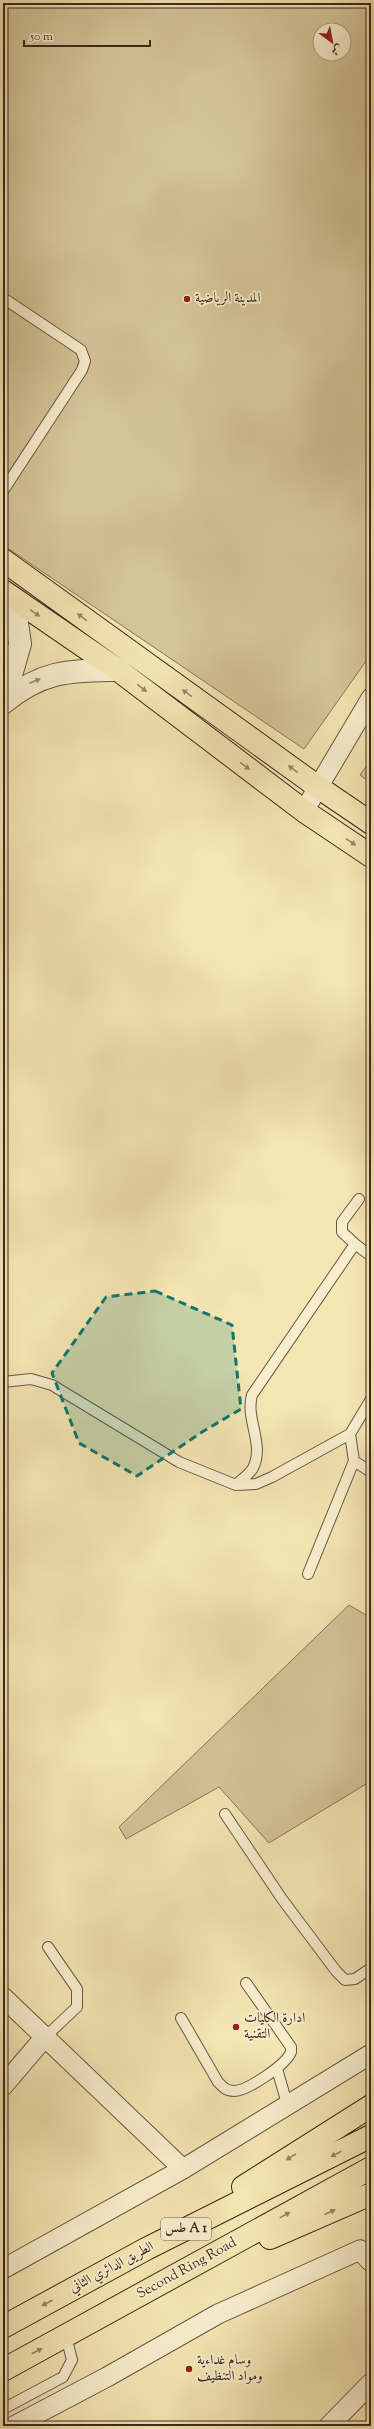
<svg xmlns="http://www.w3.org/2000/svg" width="374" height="2429" font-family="'Sorts Mill Goudy',Amiri,serif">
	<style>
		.green { fill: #d5c599; stroke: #89765a; fill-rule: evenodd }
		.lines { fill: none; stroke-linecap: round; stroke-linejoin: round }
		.service-casing { stroke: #6b5742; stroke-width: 12 }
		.minor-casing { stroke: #6b5742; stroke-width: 21 }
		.tertiary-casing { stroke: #6b5742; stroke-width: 24 }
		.trunk-casing { stroke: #3d281c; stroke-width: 24 }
		.service { stroke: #f8eece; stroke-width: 10 }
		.minor { stroke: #f8eece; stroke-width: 19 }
		.tertiary { stroke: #f8eece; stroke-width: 22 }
		.trunk { stroke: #f4e5b3; stroke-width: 22 }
		.oneway { fill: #988668 }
		.oneway2 { fill: #9a8b75 }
		.marked { fill: #0f766e; fill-opacity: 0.2; stroke: #0f766e; stroke-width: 3; stroke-dasharray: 8 5; stroke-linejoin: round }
		.poi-dot { fill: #8f2418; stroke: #f8eece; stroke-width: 1.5 }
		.labels { text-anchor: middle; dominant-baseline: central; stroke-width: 3.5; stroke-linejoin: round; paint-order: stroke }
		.shield { fill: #f8eece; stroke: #756351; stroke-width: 1 }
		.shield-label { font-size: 13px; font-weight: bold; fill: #3d281c }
		.poi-label { font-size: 14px; fill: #3d281c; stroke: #f8eece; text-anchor: start }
		.street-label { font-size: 14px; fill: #3d281c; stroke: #f8eece }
	</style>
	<rect width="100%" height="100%" fill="#f4e5b3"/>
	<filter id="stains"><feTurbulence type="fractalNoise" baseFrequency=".005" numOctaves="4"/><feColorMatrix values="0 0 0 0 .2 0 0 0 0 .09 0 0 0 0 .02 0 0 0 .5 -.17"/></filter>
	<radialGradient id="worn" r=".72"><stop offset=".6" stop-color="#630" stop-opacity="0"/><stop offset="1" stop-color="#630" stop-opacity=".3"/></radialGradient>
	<path class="green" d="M 3,3 L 371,3 L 371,654 L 304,749 L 3,545 ZM 320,30 L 344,30 L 344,54 L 320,54 Z
		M 371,760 L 371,783 L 360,775 Z
		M 349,1605 L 371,1618 L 371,1781 L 269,1843 L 219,1787 L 126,1839 L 119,1827 Z"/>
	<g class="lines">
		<defs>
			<path id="service" d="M 3,298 L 81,350 L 85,361 L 82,370 L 3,491
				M 355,1244 L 371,1256
				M 3,1382 L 31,1379 L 52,1385 L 179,1462 L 236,1485 C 241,1480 250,1474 253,1468 C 265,1444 245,1419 252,1395 L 355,1244 L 342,1232 L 342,1222 L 359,1199
				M 371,1399 L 350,1434 L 354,1461 L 371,1472
				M 236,1485 L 256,1484 L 272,1477 L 350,1434
				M 308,1574 L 354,1461
				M 225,1814 L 282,1899 L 336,1971 L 345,1980 L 355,1979 L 371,1968
				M 181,2018 L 218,2082 C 223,2087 226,2091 234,2091 C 247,2091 286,2065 291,2052 L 291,2047 L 246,1983
				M 44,2038 L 77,2007 L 77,1989 L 48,1947
				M 277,2069 L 288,2107
				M 3,2409 L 63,2377 L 72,2360 L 66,2336"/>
			<path id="minor" d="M 304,811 L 371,698
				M 3,1997 L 183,2169
				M 3,2086 L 44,2038
				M 3,2269 L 183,2169 L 371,2054
				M 14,2426 L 107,2377 L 218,2314 L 360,2250 L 371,2262
				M 329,2426 L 371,2383"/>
			<path id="tertiary" d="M 3,592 L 17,623 L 20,644 L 3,703
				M 3,703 C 43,670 68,671 118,670"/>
			<path id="trunk" d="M 3,560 L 318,787 L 371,823
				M 3,591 L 118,670 L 304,811 L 371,856
				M 243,2187 L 371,2106
				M 270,2238 L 371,2194
				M 3,2327 L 146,2249 L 371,2136
				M 3,2370 L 371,2168"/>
		</defs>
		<use href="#service" class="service-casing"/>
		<use href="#minor" class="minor-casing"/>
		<use href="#tertiary" class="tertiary-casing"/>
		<use href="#trunk" class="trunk-casing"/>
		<use href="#service" class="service"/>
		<use href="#minor" class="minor"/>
		<use href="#tertiary" class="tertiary"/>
		<use href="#trunk" class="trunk"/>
	</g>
	<defs><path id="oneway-solid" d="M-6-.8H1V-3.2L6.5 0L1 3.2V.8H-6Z"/></defs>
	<g class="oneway">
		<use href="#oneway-solid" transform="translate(35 613) rotate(34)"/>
		<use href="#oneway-solid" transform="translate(82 617) rotate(-144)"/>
		<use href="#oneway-solid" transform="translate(142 688) rotate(37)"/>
		<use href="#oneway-solid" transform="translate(187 693) rotate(-144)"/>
		<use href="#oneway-solid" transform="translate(245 766) rotate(37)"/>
		<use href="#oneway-solid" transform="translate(293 769) rotate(-144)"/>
		<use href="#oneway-solid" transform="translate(351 842) rotate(34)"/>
		<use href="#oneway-solid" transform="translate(336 2154) rotate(153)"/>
		<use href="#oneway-solid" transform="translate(291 2157) rotate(148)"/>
		<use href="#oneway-solid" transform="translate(330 2212) rotate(-24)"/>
		<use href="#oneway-solid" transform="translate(285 2215) rotate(-29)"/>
		<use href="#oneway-solid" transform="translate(47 2303) rotate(152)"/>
		<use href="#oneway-solid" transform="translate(37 2351) rotate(-28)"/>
	</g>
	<use class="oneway2" href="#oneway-solid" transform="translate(35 681) rotate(-23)"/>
	<path class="marked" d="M 155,1291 L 232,1325 L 241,1409 L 202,1432 L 137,1476 L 79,1443 L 52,1373 L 106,1297 Z"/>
	<g class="poi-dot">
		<circle cx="187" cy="299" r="4"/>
		<circle cx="236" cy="2027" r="4"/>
		<circle cx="189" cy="2369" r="4"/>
	</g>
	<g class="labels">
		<rect class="shield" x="161" y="2218" width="50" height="22" rx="3"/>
		<g class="shield-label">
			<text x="186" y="2229">طس A 1</text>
		</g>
		<g class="poi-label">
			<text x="195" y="299">المدينة الرياضية</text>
			<text x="244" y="2019">ادارة الكليات<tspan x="244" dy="16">التقنية</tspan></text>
			<text x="197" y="2361">وسام غداءية<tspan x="197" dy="16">ومواد التنظيف</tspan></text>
		</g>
		<g class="street-label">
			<text transform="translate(112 2268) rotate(-28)">الطريق الدائري الثاني</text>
			<text transform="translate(187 2269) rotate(-29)">Second Ring Road</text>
		</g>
	</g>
	<rect width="374" height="2429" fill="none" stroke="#f4e5b3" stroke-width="16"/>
	<rect x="4" y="4" width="366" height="2421" fill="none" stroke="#3d281c" stroke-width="2"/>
	<rect x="8" y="8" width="358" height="2413" fill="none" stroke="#3d281c"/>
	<g transform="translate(332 42) rotate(148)"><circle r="19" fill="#f8eece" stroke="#ad9f87"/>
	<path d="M0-3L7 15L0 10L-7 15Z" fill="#8f2418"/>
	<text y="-6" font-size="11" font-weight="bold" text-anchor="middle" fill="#3d281c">ش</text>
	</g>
	<path d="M24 40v6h126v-6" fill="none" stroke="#3d281c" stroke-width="2"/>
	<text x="30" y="40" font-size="12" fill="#3d281c" stroke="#f8eece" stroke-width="3" paint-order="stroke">50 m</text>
	<rect width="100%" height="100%" filter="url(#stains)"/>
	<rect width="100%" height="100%" fill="url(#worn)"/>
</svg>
